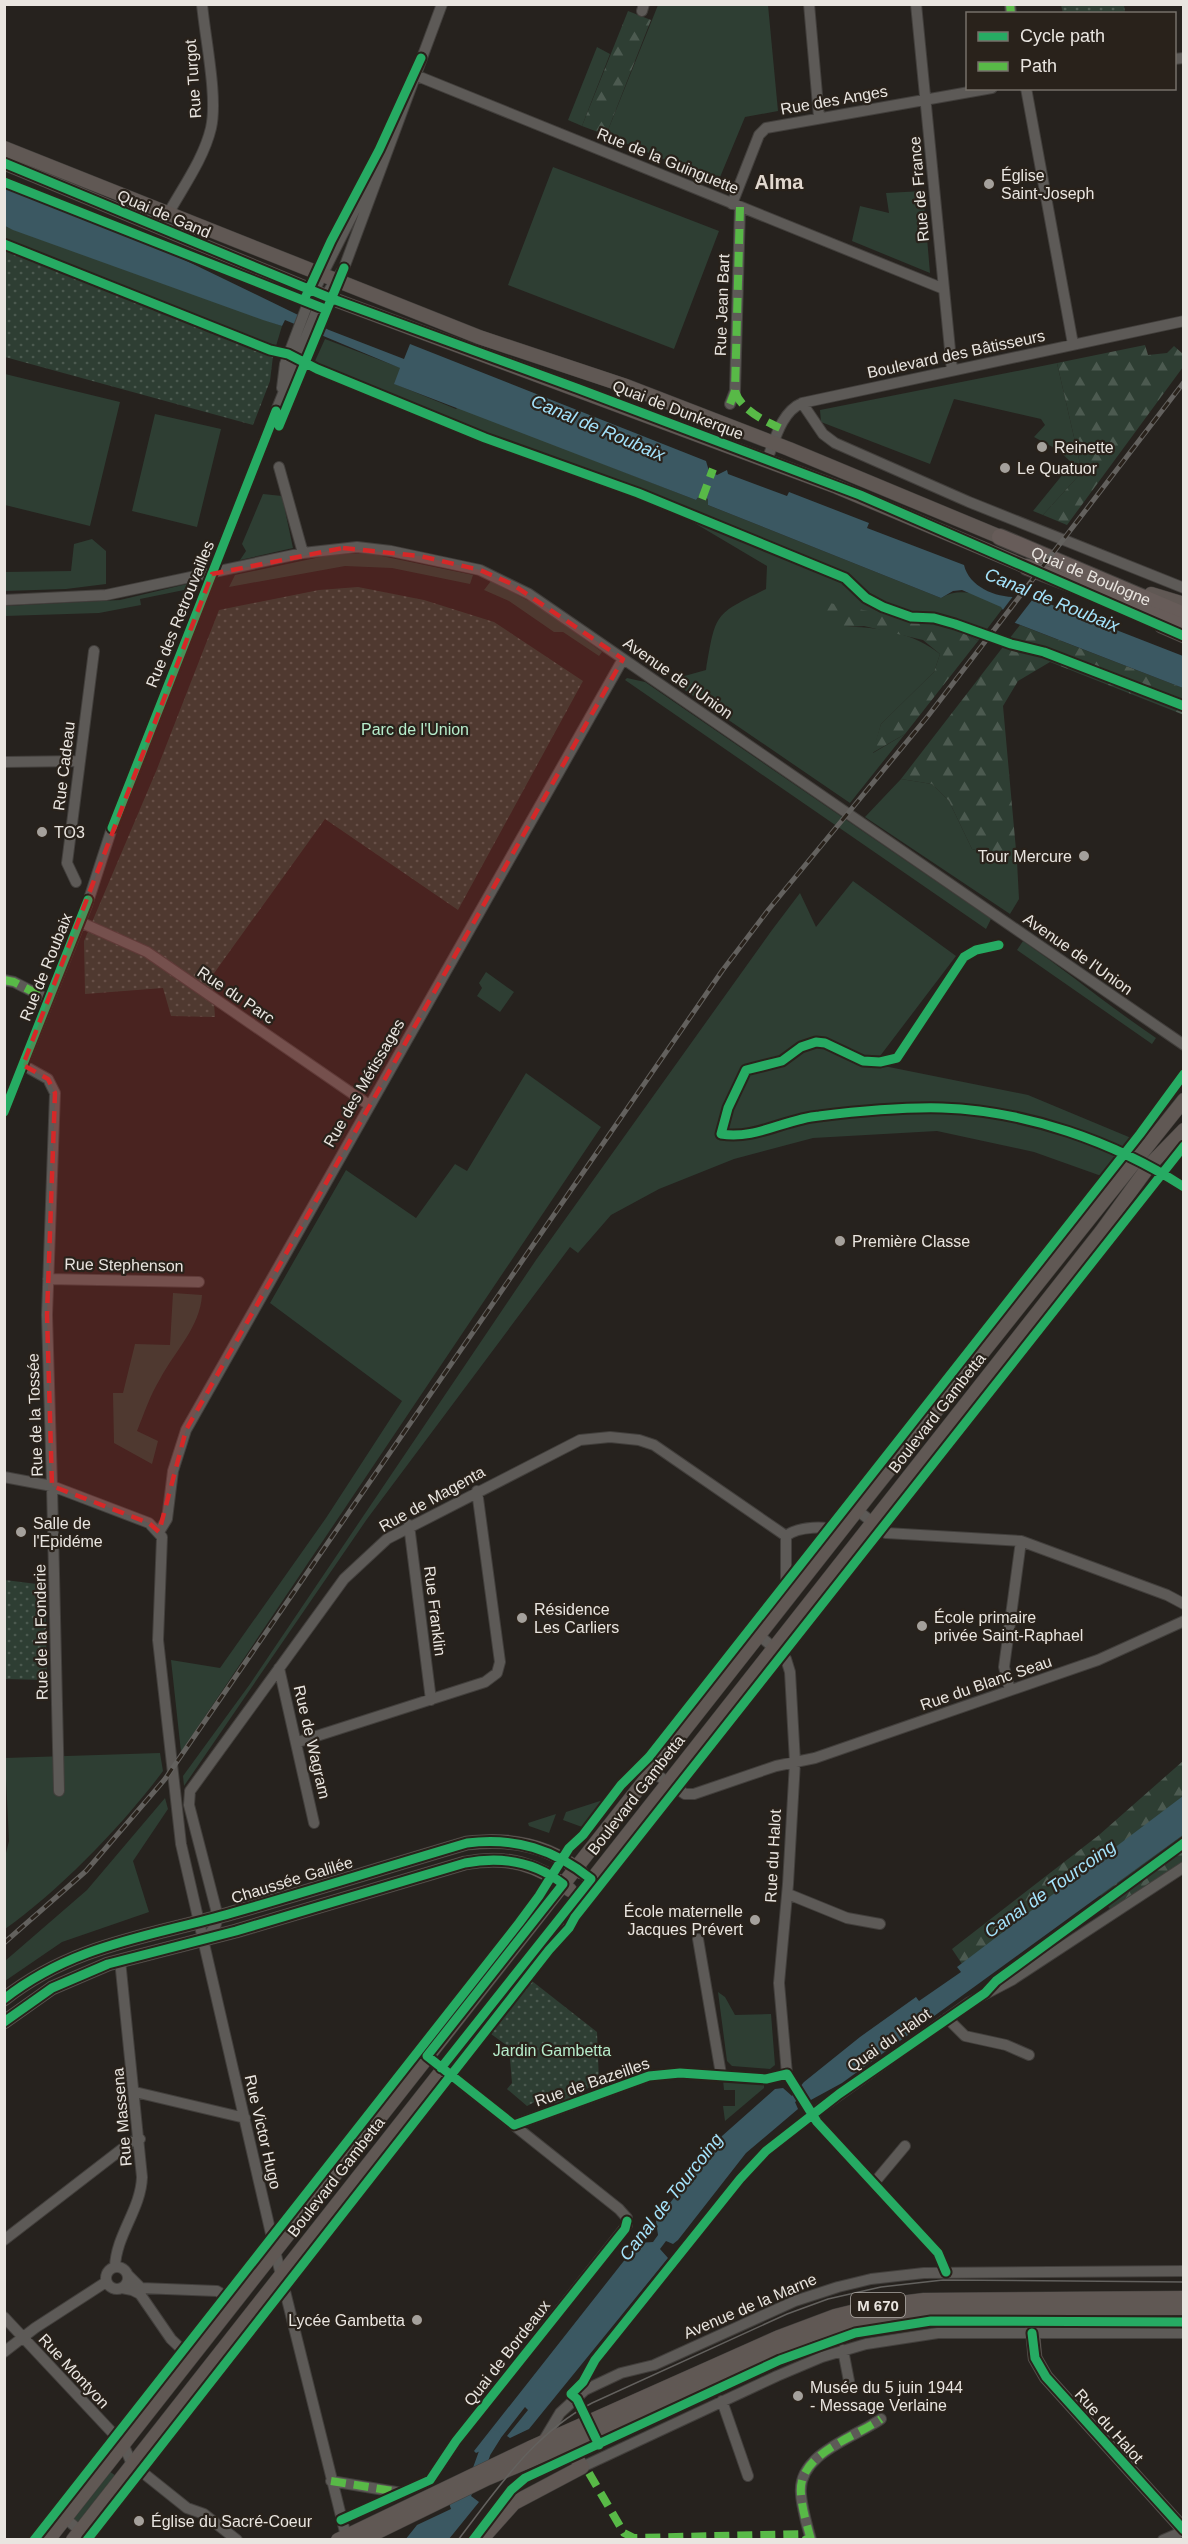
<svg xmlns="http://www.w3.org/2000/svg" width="1188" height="2544" font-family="Helvetica,sans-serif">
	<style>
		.green { fill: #2e3e33 }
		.forest { fill: url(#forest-firs) }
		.park { fill: url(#park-dots) }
		.water { fill: #3b5862 }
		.pier { fill: #26221e }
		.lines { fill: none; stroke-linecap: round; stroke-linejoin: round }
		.canal { stroke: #3b5862; stroke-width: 12 }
		.minor-casing { stroke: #423f3c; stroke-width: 12 }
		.major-casing { stroke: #423f3c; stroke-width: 15 }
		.highway-casing { stroke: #423f3c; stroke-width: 18 }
		.minor { stroke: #5d5a57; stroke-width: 10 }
		.major { stroke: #605854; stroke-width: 14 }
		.highway { stroke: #675c59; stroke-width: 16 }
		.tram { stroke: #63615e; stroke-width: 1.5 }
		.rail-casing { stroke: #63615e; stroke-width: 5 }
		.rail { stroke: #29221b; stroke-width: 3; stroke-dasharray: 9; stroke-linecap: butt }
		.quiet { stroke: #58b947; stroke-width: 8; stroke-dasharray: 15 8; stroke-linecap: butt }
		.cycleway-casing { stroke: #29221b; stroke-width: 13 }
		.cycleway { stroke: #26ab63; stroke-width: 9 }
		.marked { fill: #d62828; fill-opacity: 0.2; stroke: #d62828; stroke-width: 4.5; stroke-dasharray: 12 8; stroke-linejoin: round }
		.poi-dot { fill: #a5a19c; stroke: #29221b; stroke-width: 2 }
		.labels { text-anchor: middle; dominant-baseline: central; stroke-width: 4.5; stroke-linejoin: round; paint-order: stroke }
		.shield { fill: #29221b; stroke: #afaaa5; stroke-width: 1.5 }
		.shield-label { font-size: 15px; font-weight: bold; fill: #e9e5e0 }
		.street-label { font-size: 16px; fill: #e9e5e0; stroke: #29221b }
		.poi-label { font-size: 16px; fill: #e9e5e0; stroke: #29221b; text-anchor: start }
		.park-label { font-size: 16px; fill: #b6eccb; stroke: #29221b }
		.water-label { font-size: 18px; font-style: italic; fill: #a4e3fc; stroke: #29221b }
		.quarter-label { font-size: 20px; font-weight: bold; fill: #e1d8cf; stroke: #29221b }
	</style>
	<defs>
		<pattern id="forest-firs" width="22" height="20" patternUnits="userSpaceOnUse" patternTransform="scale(1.5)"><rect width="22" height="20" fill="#2e3e33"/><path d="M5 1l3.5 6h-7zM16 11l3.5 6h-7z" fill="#4c5a50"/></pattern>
		<pattern id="park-dots" width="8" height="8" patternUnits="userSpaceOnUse" patternTransform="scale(1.5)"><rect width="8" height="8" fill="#2e3e33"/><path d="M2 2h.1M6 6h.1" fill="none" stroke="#4c5a50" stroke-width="1.8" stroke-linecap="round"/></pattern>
	</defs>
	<rect width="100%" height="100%" fill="#26221e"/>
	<path class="green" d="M 658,5 L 768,5 L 778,111 L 745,117 L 718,182 L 606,135 Z
		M 597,47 L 610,54 L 582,126 L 568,120 Z
		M 553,167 L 719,231 L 674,349 L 508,285 Z
		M 923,191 L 930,273 L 852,241 L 860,206 L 889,213 L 886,193 Z
		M 4,226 L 282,326 L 273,356 L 5,248 Z
		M 325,339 L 401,368 L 395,384 L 456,409 L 458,407 L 696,500 L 700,495 L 709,499 L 708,505 L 941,598 C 962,586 983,595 1003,608 L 978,641 L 958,630 L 873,613 L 844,627 C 877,626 914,633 940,654 L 934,672 L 881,724 L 873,753 L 905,734 L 850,803 L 670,680 L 706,670 C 716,612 714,615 766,589 L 767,566 L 686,518 L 311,370 Z
		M 1057,363 L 1082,472 L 1043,515 L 1033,511 L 1072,463 L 1058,450 L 1034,437 L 1045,425 L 1041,419 L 954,399 L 930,464 L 821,422 L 820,410 Z
		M 5,374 L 120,402 L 90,526 L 5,505 Z
		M 155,414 L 221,429 L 197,527 L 132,511 Z
		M 263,494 L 282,496 L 293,548 L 240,560 L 246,551 L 242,544 Z
		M 92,539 L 106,551 L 106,584 L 66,589 L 5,591 L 5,572 L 71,571 L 74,544 Z
		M 367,553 L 473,575 L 470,584 L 392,568 L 345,566 L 229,587 L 235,575 L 330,555 Z
		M 491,581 L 540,607 L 602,652 L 599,656 L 563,632 L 554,632 L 509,601 L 484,590 Z
		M 187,584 L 184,590 L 140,599 L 141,605 L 99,613 L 5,616 L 5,606 L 120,600 Z
		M 627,678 L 645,682 L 991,919 L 986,929 L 625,680 Z
		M 901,779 L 932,784 L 949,801 L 972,849 L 1017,861 L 1019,899 L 1010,914 L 865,817 Z
		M 853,881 L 956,956 L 874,1064 L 1028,1095 L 1136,1140 L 1107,1178 L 1034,1152 L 937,1131 L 813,1138 L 734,1159 L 659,1189 L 611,1215 L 578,1253 L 570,1247 L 367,1519 L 184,1786 L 183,1776 L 250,1684 L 536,1260 L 772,930 L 800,893 L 816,927 Z
		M 1023,941 C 1068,972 1110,1007 1156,1038 L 1152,1044 L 1017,950 Z
		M 486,972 L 514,992 L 500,1012 L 477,996 L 482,988 L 479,983 Z
		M 526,1073 L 601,1127 L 181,1752 L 171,1660 L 220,1668 L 326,1518 L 402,1401 L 270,1303 L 346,1170 L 416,1218 L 455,1164 L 467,1171 Z
		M 173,1293 L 202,1295 C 200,1327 175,1351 160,1379 C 150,1395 144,1414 137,1431 L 158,1441 L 152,1464 L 114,1443 L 113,1393 L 123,1393 L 135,1344 L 170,1345 Z
		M 160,1753 L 163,1771 C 123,1825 59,1891 5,1929 L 4,1861 L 9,1841 L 5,1758 Z
		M 165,1798 L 168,1809 L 133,1861 L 149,1912 L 62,1942 L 5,1981 L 5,1961 L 87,1890 Z
		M 603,1800 L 582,1827 L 563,1820 L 566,1812 Z
		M 556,1814 L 549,1833 L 529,1826 L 528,1823 Z
		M 718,1992 L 725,1997 L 735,2015 L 771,2014 L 775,2065 L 770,2069 L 732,2066 L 727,2061 Z
		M 723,2080 L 764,2083 L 764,2088 L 725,2121 L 723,2106 L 735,2106 L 735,2090 L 724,2090 Z
		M 109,2471 L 116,2476 L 79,2522 L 73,2519 Z"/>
	<path class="forest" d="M 628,11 L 651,20 L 606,135 L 582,126 Z
		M 1145,345 L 1148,355 L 1167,353 L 1174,346 L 1183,354 L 1183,367 L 1067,525 L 1043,515 L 1082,472 L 1057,363 Z
		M 806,598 L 958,630 L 978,641 L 905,734 L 872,753 L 881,724 L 934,672 L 940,654 L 923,640 L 864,626 L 844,627 Z
		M 1020,625 L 1183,688 L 1184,715 L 1050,662 L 1018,681 L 1003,706 L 1017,861 L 972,849 L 949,801 L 932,784 L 901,779 Z
		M 1183,1761 L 1183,1796 L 1171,1808 L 962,1964 L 952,1949 L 1099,1835 Z
		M 1183,1835 L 1183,1863 L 1112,1912 L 1100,1895 Z"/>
	<path class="park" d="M 1061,5 L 1124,5 L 1125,13 L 1063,13 Z
		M 5,248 L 273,356 L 270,381 L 253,425 L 5,357 Z
		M 358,587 L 424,600 L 494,622 L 583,681 L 458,910 L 325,819 L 212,976 L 215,1017 L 171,1016 L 163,988 L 85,994 L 84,941 L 157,769 L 219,610 L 319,590 Z
		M 5,1580 L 45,1585 L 47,1680 L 5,1679 Z
		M 532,1981 L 597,2032 L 599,2082 L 556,2106 L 550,2094 L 527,2106 L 507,2089 L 512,2083 L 509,2047 L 491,2034 Z"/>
	<path class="water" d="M 4,186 L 160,248 L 329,330 L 404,359 L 410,344 L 706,461 L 709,471 L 717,475 L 727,470 L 728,474 L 787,496 L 789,492 L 869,523 L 867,528 L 964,565 C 970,591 1006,601 1029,596 L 1183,656 L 1183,688 L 1010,621 L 1001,607 L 962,590 L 953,591 L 941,598 L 708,505 L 708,499 L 700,495 L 696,500 L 394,384 L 400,368 L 285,320 L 282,326 L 263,320 L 13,230 L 5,226 Z
		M 1183,1796 L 1183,1835 L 842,2083 L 809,2101 L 802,2097 L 795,2102 L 798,2109 L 746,2153 L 678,2240 L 673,2244 L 666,2241 L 660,2249 L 668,2258 L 529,2429 L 510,2438 L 507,2436 L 528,2410 L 525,2407 L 496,2444 L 476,2453 L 474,2451 L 638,2243 L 653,2242 L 658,2235 L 656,2221 L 722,2136 L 775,2089 L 783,2088 L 792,2096 L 804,2082 L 860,2037 L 916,1997 L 919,2001 L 961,1972 L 957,1967 Z
		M 473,2492 L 471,2496 L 479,2502 L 449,2539 L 405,2540 L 417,2525 L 451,2509 L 449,2503 Z"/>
	<path class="pier" d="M 1029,593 L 1036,595 L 1013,625 L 1009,623 L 1002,611 L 1014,595 Z"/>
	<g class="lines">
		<path class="canal" d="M 476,2477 L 485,2452 L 495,2436"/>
		<defs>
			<path id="minor" d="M 809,4 L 819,117
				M 916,4 L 952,370
				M 1010,4 L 1011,14
				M 642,11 L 644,4
				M 1174,59 L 1184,58
				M 415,75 L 944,289
				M 1026,88 L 1073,344
				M 732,204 L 759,135 L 766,128 L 992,88
				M 168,214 C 183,187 204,158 211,128 C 218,97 205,38 202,4
				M 282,388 L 285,364 L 308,303 L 374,172
				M 802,403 L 823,434 L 835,443 L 969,502 L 1184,588
				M 730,404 L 735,391 L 740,207
				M 767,460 C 775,440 781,412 802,403 L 1184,321
				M 279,467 L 303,553
				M 4,600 L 106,595 L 303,553 L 357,547 L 391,551 L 480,570 L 529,594 L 1184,1045
				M 4,762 L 80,761
				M 76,882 L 67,863 L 94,651
				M 80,922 L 147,952 L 369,1105
				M 4,980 L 14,982 L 49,1000
				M 23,1065 L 48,1079 L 55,1093 L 47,1315 L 52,1486 L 149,1523 L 162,1537 L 158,1640 L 181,1844 L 275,2251 L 347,2540
				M 4,1112 L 87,905 L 112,828 L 276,411 L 318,307 L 344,268 L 442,4
				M 48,1279 L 199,1282
				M 4,1477 L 52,1486 L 59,1791
				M 857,1510 L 886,1533 L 1021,1541 L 1167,1595 L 1184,1604
				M 409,1525 L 431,1700
				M 159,1532 L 167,1519 L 173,1471 L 186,1430 L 623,659
				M 791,1594 L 786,1583 L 786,1536 C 797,1527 828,1524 839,1533
				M 759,1635 L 786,1659 L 790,1672 L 795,1762 L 788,1884 L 779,1983 L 787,2074 L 817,2122 L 938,2253 L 946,2272
				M 279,1668 L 314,1823
				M 1010,1690 L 1004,1667 L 1021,1541
				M 298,1742 L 485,1682 L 497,1673 L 500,1662 L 477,1491
				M 649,1774 L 660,1777 L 685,1794 L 694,1794 L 776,1766 L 815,1758 L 1098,1660 L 1184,1621
				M 788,1894 L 847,1918 L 880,1924
				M 206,1938 L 215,1927 L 218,1917 L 189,1805 L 190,1791 L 344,1579 L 387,1539 L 580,1440 L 610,1437 L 639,1440 L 654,1445 L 786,1536
				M 698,1939 L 721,2074
				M 947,2018 L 965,2036 L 1006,2045 L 1029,2055
				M 135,2092 L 245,2118
				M 811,2115 L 970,2002 L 1012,1980 L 1184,1867
				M 514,2125 L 649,2076 L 680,2073 L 766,2079 L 787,2074
				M 874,2183 L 905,2146
				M 4,2240 L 131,2142 L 140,2139
				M106 2278a11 11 0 1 1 22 0a11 11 0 1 1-22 0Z
				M 115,2267 C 116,2235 141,2209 142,2177 L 120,1960
				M 128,2275 L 141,2288 L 217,2291 L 235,2302
				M 122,2288 L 132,2290 L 140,2294 L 171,2339 L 191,2358
				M 4,2317 L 123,2444 L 132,2464 L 187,2508 L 204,2514 L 237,2540
				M 843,2350 L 849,2381
				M 4,2352 L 35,2328 L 106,2282
				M 722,2401 L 748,2476
				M 542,2443 L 560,2413 L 585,2390 L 621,2373 L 654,2365 L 795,2301 L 838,2287 L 871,2279 L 924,2273 L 1184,2271
				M 582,2467 L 777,2376 L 822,2357 L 866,2344 L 938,2333 L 1184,2333
				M 331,2481 L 402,2493
				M 65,2518 L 91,2540
				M 341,2520 L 430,2480 L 456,2441 L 627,2225 L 627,2218 L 619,2209 L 427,2056
				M 811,2540 C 807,2525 802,2509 801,2494 C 797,2454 854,2438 881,2419
				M 1163,2540 L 1184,2531"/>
			<path id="major" d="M 4,148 L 479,337 L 626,386 L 789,449 L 1010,541
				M 4,163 L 330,298 L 837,487 L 1036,571
				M 1151,594 L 1184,604
				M 1161,626 L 1184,636
				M 4,1999 C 74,1944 149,1937 232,1913 C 310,1891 389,1866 467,1843 C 508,1838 549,1845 581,1872
				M 4,2022 L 52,1988 L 108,1964 L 236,1931 L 465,1863 C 506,1855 539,1864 570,1890
				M 1024,2303 L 1031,2315 L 1035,2358 L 1046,2377 L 1184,2530
				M 48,2540 L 873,1490 L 1184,1100
				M 73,2540 L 1101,1232 L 1149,1166 L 1184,1130
				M 338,2540 L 530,2448 L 779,2337 L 835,2316 L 876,2306 L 924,2300 L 1184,2298
				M 361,2540 L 488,2478 L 594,2434 L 730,2371 L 810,2335 L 851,2322 L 895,2313 L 941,2309 L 1184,2308
				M 481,2540 L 514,2503 L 582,2467 L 568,2445"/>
			<g id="highway">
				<path id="s1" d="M 1000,537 L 1184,615"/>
				<path d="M 1027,567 L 1184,627"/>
			</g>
		</defs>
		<use href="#minor" class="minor-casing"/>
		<use href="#major" class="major-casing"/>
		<use href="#highway" class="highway-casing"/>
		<use href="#minor" class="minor"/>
		<use href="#major" class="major"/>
		<use href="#highway" class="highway"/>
		<path class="tram" d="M 458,2540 C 498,2488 533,2434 592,2403 L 787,2314 L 828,2299 L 881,2287 L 943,2280 L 1184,2282"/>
		<defs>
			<path id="rail" d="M 4,1943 L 86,1871 L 165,1779 L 722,971 L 769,909 L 928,716 L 1184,382"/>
		</defs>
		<use href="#rail" class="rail-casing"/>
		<use href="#rail" class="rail"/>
		<path class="quiet" d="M 1010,4 L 1011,14
			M 735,391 C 741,410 763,420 780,428
			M 730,404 L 735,391 L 740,207
			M 702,499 L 713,469
			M 4,980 L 14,982 L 49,1000
			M 589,2473 L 624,2533 L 634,2538 L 805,2534 L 808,2540
			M 331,2481 L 399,2492
			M 811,2540 C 807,2525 802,2509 801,2494 C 797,2454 854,2438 881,2419"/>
		<defs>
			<path id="cycleway" d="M 4,163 L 330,298 L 579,389 L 860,495 L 1184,636
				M 4,182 L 325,309
				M 4,244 L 270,350 L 288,354 L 317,369 L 485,438 L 638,493 L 845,578 L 866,598 L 883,607 L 911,617 L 934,618 L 955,624 L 1011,644 L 1044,652 L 1184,706
				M 305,298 L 331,241 L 379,150 L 421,58
				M 279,426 L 344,268
				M 112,828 L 276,411
				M 999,945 L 976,950 L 964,957 L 897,1058 L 880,1062 L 863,1061 L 825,1043 L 816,1042 L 801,1047 L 782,1061 L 746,1070 L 728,1108 L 721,1134 C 755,1140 785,1119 819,1116 C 860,1111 901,1107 942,1108 C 1026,1111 1113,1141 1184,1187
				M 4,1112 L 88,900
				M 4,1999 C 74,1944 149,1937 232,1913 C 310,1891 389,1866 467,1843 C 515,1837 554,1849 591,1879 L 441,2068
				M 4,2022 L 52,1988 L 108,1964 L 236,1931 L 465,1863 C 501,1856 534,1861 563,1884 L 427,2056 L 514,2125 L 649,2076 L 680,2073 L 766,2079 L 787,2074 L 817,2122 L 938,2253 L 946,2272
				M 1032,2333 L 1035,2358 L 1046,2377 L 1184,2530
				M 599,2445 L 577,2399 L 571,2394 L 583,2382 L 595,2360 L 740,2179 L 766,2151 L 839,2094 L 985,1993 L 996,1981 L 1184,1843
				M 341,2520 L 430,2480 L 456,2441 L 625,2229 L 627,2221
				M 34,2540 L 519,1923 L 539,1896 L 569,1848 L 583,1835 L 621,1785 L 649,1757 L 1140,1134 L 1184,1074
				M 87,2540 L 549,1950 L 569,1928 L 575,1917 L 1184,1146
				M 473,2540 L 511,2490 L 525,2478 L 780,2360 L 855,2333 L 931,2321 L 1184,2322"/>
		</defs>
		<use href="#cycleway" class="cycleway-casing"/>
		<use href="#cycleway" class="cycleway"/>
	</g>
	<path class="marked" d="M 343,548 L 420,556 L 480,570 L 512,584 L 623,659 L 186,1430 L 159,1532 L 149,1523 L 52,1486 L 47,1315 L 55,1093 L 48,1079 L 23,1065 L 212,574 Z"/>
	<g class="poi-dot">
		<circle cx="989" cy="184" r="6"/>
		<circle cx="1042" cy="447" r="6"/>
		<circle cx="1005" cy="468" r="6"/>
		<circle cx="42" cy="832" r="6"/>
		<circle cx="1084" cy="856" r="6"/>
		<circle cx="840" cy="1241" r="6"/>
		<circle cx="21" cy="1532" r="6"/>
		<circle cx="522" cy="1618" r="6"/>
		<circle cx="922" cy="1626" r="6"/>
		<circle cx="755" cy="1920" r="6"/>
		<circle cx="417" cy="2320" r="6"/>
		<circle cx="798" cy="2396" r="6"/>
		<circle cx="139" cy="2521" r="6"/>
	</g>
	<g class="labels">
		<rect class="shield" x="851" y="2293" width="54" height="24" rx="4.5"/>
		<g class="shield-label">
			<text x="878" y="2305">M 670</text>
		</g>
		<g class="street-label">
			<text transform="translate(193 79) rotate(-94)">Rue Turgot</text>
			<text transform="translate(834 100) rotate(-10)">Rue des Anges</text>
			<text transform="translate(668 161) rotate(22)">Rue de la Guinguette</text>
			<text transform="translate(919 189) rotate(-95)">Rue de France</text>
			<text transform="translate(164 214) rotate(23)">Quai de Gand</text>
			<text transform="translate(722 305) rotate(-88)">Rue Jean Bart</text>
			<text transform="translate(956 354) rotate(-12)">Boulevard des Bâtisseurs</text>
			<text transform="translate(678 410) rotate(21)">Quai de Dunkerque</text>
			<text stroke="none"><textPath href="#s1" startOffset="99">Quai de Boulogne</textPath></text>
			<text transform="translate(180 614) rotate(-68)">Rue des Retrouvailles</text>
			<text transform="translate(678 678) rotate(35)">Avenue de l'Union</text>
			<text transform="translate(64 766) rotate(-83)">Rue Cadeau</text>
			<text transform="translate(1078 954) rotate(35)">Avenue de l'Union</text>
			<text transform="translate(46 967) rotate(-68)">Rue de Roubaix</text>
			<text transform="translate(236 995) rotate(34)">Rue du Parc</text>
			<text transform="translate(364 1083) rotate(-60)">Rue des Métissages</text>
			<text transform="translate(124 1265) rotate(1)">Rue Stephenson</text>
			<text transform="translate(937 1413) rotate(-52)">Boulevard Gambetta</text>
			<text transform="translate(35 1415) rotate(-92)">Rue de la Tossée</text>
			<text transform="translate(432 1499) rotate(-29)">Rue de Magenta</text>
			<text transform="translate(435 1611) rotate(83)">Rue Franklin</text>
			<text transform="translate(41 1632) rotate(-91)">Rue de la Fonderie</text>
			<text transform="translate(986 1683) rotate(-19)">Rue du Blanc Seau</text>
			<text transform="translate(312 1742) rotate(77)">Rue de Wagram</text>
			<text transform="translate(636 1795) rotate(-52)">Boulevard Gambetta</text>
			<text transform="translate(773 1856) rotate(-87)">Rue du Halot</text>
			<text transform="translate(292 1880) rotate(-17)">Chaussée Galilée</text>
			<text transform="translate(889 2040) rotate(-35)">Quai du Halot</text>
			<text transform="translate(592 2082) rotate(-19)">Rue de Bazeilles</text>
			<text transform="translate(122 2117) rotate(-95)">Rue Massena</text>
			<text transform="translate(263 2132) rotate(77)">Rue Victor Hugo</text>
			<text transform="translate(336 2177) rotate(-52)">Boulevard Gambetta</text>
			<text transform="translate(750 2306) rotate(-23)">Avenue de la Marne</text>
			<text transform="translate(507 2353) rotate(-52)">Quai de Bordeaux</text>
			<text transform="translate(74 2371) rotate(47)">Rue Montyon</text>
			<text transform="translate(1109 2426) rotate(48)">Rue du Halot</text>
		</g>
		<g class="poi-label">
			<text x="1001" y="175">Église<tspan x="1001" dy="18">Saint-Joseph</tspan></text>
			<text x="1054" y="447">Reinette</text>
			<text x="1017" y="468">Le Quatuor</text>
			<text x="54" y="832">TO3</text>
			<text x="1072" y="856" text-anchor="end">Tour Mercure</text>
			<text x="852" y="1241">Première Classe</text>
			<text x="33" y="1523">Salle de<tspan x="33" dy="18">l'Epidéme</tspan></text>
			<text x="534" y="1609">Résidence<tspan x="534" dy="18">Les Carliers</tspan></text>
			<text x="934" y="1617">École primaire<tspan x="934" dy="18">privée Saint-Raphael</tspan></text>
			<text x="743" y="1911" text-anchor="end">École maternelle<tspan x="743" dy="18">Jacques Prévert</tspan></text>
			<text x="405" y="2320" text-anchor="end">Lycée Gambetta</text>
			<text x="810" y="2387">Musée du 5 juin 1944<tspan x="810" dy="18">- Message Verlaine</tspan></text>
			<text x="151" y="2521">Église du Sacré-Coeur</text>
		</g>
		<g class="park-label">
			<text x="415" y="729">Parc de l'Union</text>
			<text x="552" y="2050">Jardin Gambetta</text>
		</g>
		<g class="water-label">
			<text transform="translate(598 428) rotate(23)">Canal de Roubaix</text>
			<text transform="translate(1052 600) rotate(22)">Canal de Roubaix</text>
			<text transform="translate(1050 1889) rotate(-35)">Canal de Tourcoing</text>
			<text transform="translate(671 2197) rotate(-52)">Canal de Tourcoing</text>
		</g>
		<g class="quarter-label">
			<text x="779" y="182">Alma</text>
		</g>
	</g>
	<rect width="1188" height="2544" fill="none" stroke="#e9e5e0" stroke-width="12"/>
	<rect x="966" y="12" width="210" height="78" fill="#29221b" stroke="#76706a" stroke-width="1.5"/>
	<rect x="978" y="32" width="30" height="9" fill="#26ab63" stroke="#76706a" stroke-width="1.5"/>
	<text x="1020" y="42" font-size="18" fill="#e9e5e0">Cycle path</text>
	<rect x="978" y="62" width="30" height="9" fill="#58b947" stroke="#76706a" stroke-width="1.5"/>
	<text x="1020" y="72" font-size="18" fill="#e9e5e0">Path</text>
</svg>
